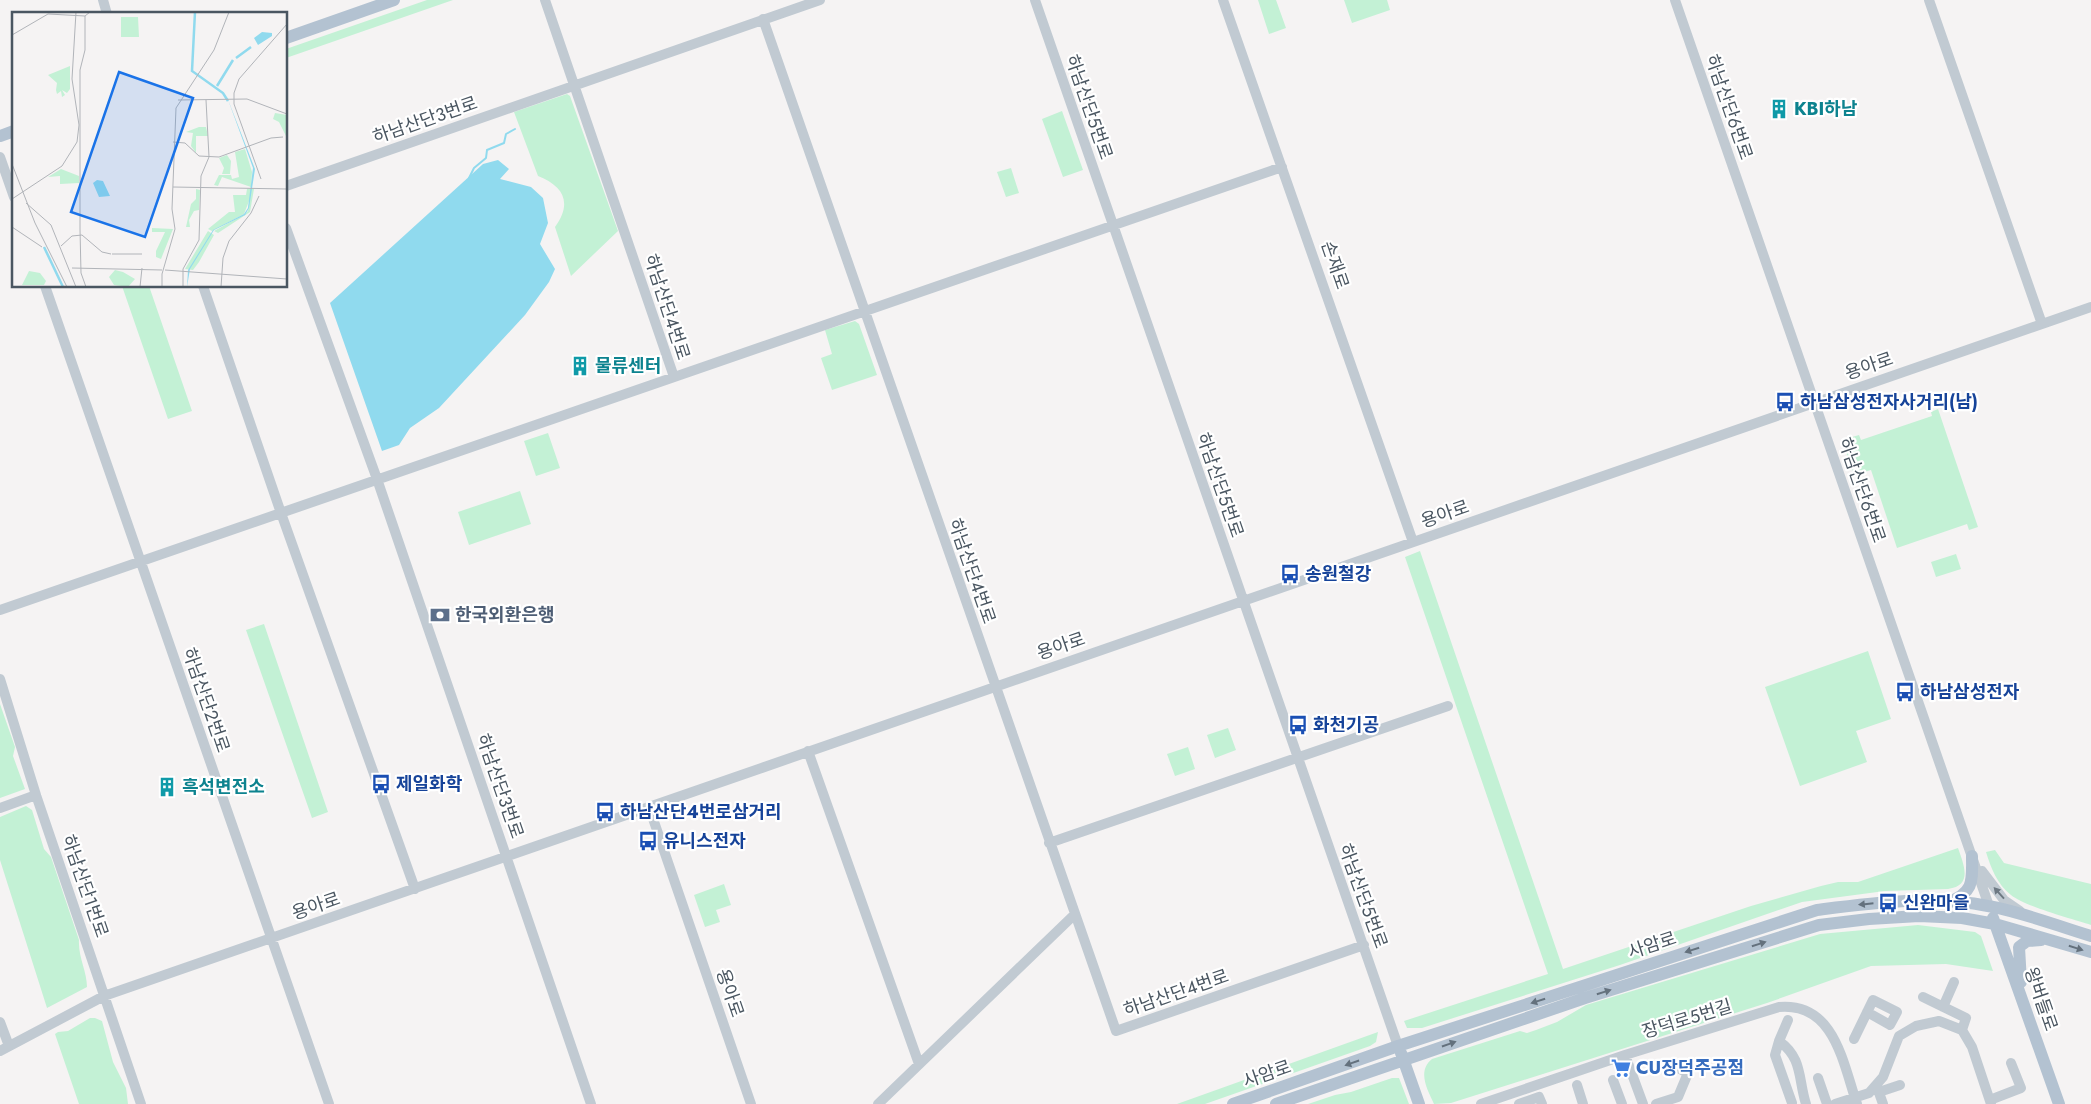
<svg xmlns="http://www.w3.org/2000/svg" width="2091" height="1104" font-family="Jost,'Noto Sans KR',sans-serif">
	<style>
		.green { fill: #c3f1d5 }
		.water { fill: #90daee }
		.lines { fill: none; stroke-linecap: round; stroke-linejoin: round }
		.stream { stroke: #90daee; stroke-width: 2 }
		.minor { stroke: #c1cad2; stroke-width: 10 }
		.major { stroke: #b3c2d1; stroke-width: 12 }
		.oneway { fill: #6e7983 }
		.oneway2 { fill: #64717d }
		.labels { text-anchor: middle; dominant-baseline: central; stroke-width: 4.5; stroke-linejoin: round; paint-order: stroke }
		.street-label { font-size: 18px; fill: #4a5661; stroke: #fff }
		.culture-label { font-size: 18px; font-weight: bold; fill: #0d838f; stroke: #fff; text-anchor: start }
		.transit-label { font-size: 18px; font-weight: bold; fill: #164399; stroke: #fff; text-anchor: start }
		.service-label { font-size: 18px; font-weight: bold; fill: #4e5e75; stroke: #fff; text-anchor: start }
		.shop-label { font-size: 18px; font-weight: bold; fill: #366cbe; stroke: #fff; text-anchor: start }
		.inset-river { fill: none; stroke: #90daee; stroke-width: 2.5 }
		.inset-road { fill: none; stroke: #b1b4b9; stroke-width: 1 }
		.view { fill: #1a73e8; fill-opacity: 0.15; stroke: #1a73e8; stroke-width: 2.5 }
		.inset-edge { fill: none; stroke: #4a5661; stroke-width: 2.5 }
	</style>
	<rect width="100%" height="100%" fill="#f5f3f3"/>
	<path class="green" d="M 427,0 L 453,0 L 286,58 L 286,49 Z
		M 1258,0 L 1276,0 L 1286,28 L 1269,34 Z
		M 1344,0 L 1387,0 L 1390,10 L 1352,23 Z
		M 567,94 L 570,96 L 618,231 L 571,276 L 555,227 C 573,202 563,186 538,176 L 514,112 Z
		M 1062,111 L 1083,170 L 1063,177 L 1042,119 Z
		M 1011,168 L 1019,193 L 1006,197 L 997,172 Z
		M 122,286 L 149,286 L 192,411 L 168,419 Z
		M 855,321 L 859,324 L 877,375 L 832,390 L 821,358 L 832,354 L 825,330 Z
		M 1938,409 L 1978,527 L 1969,530 L 1967,524 L 1897,548 L 1871,470 L 1854,475 L 1842,440 L 1859,435 L 1861,440 L 1932,416 L 1931,412 Z
		M 548,433 L 560,468 L 536,476 L 524,441 Z
		M 520,491 L 531,524 L 469,545 L 458,512 Z
		M 1420,551 L 1563,969 L 1751,906 L 1821,886 L 1838,882 L 1858,882 L 1958,848 C 1964,865 1973,886 1948,889 L 1885,891 L 1802,902 L 1620,965 L 1422,1028 L 1407,1028 L 1404,1021 L 1548,974 L 1405,557 Z
		M 1956,554 L 1961,569 L 1936,577 L 1931,562 Z
		M 264,624 L 328,812 L 312,818 L 246,630 Z
		M 1868,651 L 1891,719 L 1856,731 L 1867,762 L 1800,786 L 1765,687 Z
		M 0,704 L 15,747 L 13,756 L 25,789 L 0,798 Z
		M 1228,728 L 1236,750 L 1215,758 L 1207,735 Z
		M 1188,747 L 1195,769 L 1175,776 L 1167,754 Z
		M 26,806 L 32,810 L 44,849 L 51,857 L 79,940 C 78,957 87,971 87,987 L 47,1008 L 0,860 L 0,817 Z
		M 1995,850 L 2004,863 L 2091,884 L 2091,925 C 2072,919 2024,906 2011,895 C 1997,884 1991,868 1986,852 Z
		M 724,884 L 731,905 L 716,910 L 720,922 L 705,927 L 694,895 Z
		M 1918,925 L 1975,932 L 1981,936 L 1993,971 L 1946,964 L 1871,966 L 1767,1003 L 1451,1103 L 1434,1104 C 1427,1089 1417,1071 1432,1059 L 1520,1031 L 1527,1033 L 1536,1030 L 1557,1022 L 1586,1005 L 1820,934 Z
		M 90,1018 L 95,1018 L 102,1021 L 113,1062 L 126,1088 L 128,1104 L 79,1104 L 55,1034 L 58,1032 L 68,1031 Z
		M 1378,1032 L 1376,1042 L 1370,1046 L 1205,1104 L 1177,1104 Z
		M 1392,1078 L 1399,1078 L 1409,1104 L 1308,1104 L 1335,1095 L 1351,1092 Z"/>
	<path class="water" d="M 498,160 L 509,169 L 500,179 L 531,187 L 543,198 L 548,223 L 540,244 L 555,269 L 549,282 L 525,315 L 439,408 L 410,428 L 399,445 L 382,451 L 330,303 L 483,164 Z"/>
	<g class="lines">
		<path class="stream" d="M 469,178 L 474,168 L 486,158 L 487,150 L 504,143 L 506,134 L 515,129"/>
		<path class="minor" d="M 103,0 L 107,14
			M 545,0 L 674,377
			M 1035,0 L 1398,1046
			M 1223,0 L 1413,542
			M 1675,0 L 1989,906
			M 1929,0 L 2042,324
			M 763,19 L 1116,1031 L 1364,945
			M 0,157 L 14,197
			M 286,186 L 820,0
			M 286,228 L 377,479 L 591,1104
			M 45,286 L 329,1104
			M 203,286 L 281,513 L 415,889
			M 0,610 C 427,461 854,312 1282,167
			M 0,679 L 36,795 L 141,1104
			M 808,751 L 919,1064
			M 649,807 L 751,1104
			M 0,808 L 36,795
			M 1049,843 L 1448,706
			M 1982,871 L 2004,900 L 2020,911
			M 1923,997 L 1966,1018 L 1962,1030
			M 1943,1007 L 1954,982
			M 1788,1020 L 1779,1041 C 1803,1058 1798,1079 1806,1104
			M 0,1022 L 9,1046
			M 1854,1039 L 1873,1000 L 1897,1012 L 1890,1025 L 1867,1012
			M 1779,1041 L 1775,1055 L 1792,1103
			M 0,1051 L 104,996 L 2091,307
			M 1625,1055 L 1643,1104
			M 1818,1078 L 1827,1104
			M 1613,1080 L 1622,1104
			M 1577,1085 L 1583,1104
			M 1877,1087 L 1883,1104
			M 1879,1092 L 1900,1085
			M 1990,1100 L 2021,1088 L 2011,1063
			M 878,1104 L 1074,915
			M 1481,1104 L 1625,1055 L 1779,1007 C 1835,1002 1843,1064 1857,1104
			M 1519,1104 L 1539,1097 L 1542,1104
			M 1656,1104 L 1678,1097 L 1688,1073 L 1674,1066
			M 1835,1104 L 1869,1093 L 1883,1077 L 1899,1036 L 1916,1026 L 1939,1021 L 1962,1030 L 1972,1047 L 1991,1104"/>
		<path class="major" d="M 286,38 L 394,0
			M 0,136 L 14,131
			M 1949,902 C 1975,892 1972,880 1972,856
			M 1993,918 L 2059,1104
			M 2021,982 L 2019,947 L 2027,941 L 2041,940
			M 1401,1053 L 1419,1104
			M 1233,1104 L 1398,1046 L 1817,910 C 1873,903 1932,895 1988,906 C 2023,912 2057,926 2091,936
			M 1276,1104 L 1585,998 L 1819,925 L 1869,919 L 1919,916 L 1962,918 L 1995,924 L 2091,952"/>
	</g>
	<defs><path id="oneway-solid" d="M-6-.8H1V-3.2L6.5 0L1 3.2V.8H-6Z" transform="scale(1.25)"/></defs>
	<use class="oneway" href="#oneway-solid" transform="translate(1999 893) rotate(-132)"/>
	<g class="oneway2">
		<use href="#oneway-solid" transform="translate(1866 904) rotate(174)"/>
		<use href="#oneway-solid" transform="translate(1759 944) rotate(-18)"/>
		<use href="#oneway-solid" transform="translate(2076 948) rotate(17)"/>
		<use href="#oneway-solid" transform="translate(1692 950) rotate(162)"/>
		<use href="#oneway-solid" transform="translate(1604 992) rotate(-17)"/>
		<use href="#oneway-solid" transform="translate(1538 1001) rotate(162)"/>
		<use href="#oneway-solid" transform="translate(1449 1044) rotate(-19)"/>
		<use href="#oneway-solid" transform="translate(1352 1063) rotate(161)"/>
	</g>
	<defs>
		<symbol id="building-bare" viewBox="-9 -9 18 18"><path d="M-4-6H4V6H1V3H-1V6H-4ZM-2.5-4.3h1.7v1.8h-1.7ZM.8-4.3h1.7v1.8H.8ZM-2.5-1h1.7V.8h-1.7ZM.8-1h1.7V.8H.8Z" fill="#0f9aa8" stroke="#fff" stroke-width="2.5" paint-order="stroke"/></symbol>
		<symbol id="bus-bare" viewBox="-9 -9 18 18"><path d="M-5-6H5V4H4V6H2V4H-2V6H-4V4H-5ZM-3.5-4V0h7V-4ZM-3.5 1.2v1.5H-2V1.2ZM2 1.2v1.5H3.5V1.2Z" fill="#1a4fb4" stroke="#fff" stroke-width="2.5" paint-order="stroke"/></symbol>
		<symbol id="bank-bare" viewBox="-9 -9 18 18"><path d="M-6-4H6V4H-6ZM0-2.3a2.3 2.3 0 1 0 0 4.6a2.3 2.3 0 1 0 0-4.6Z" fill="#5c6f8a" stroke="#fff" stroke-width="2.5" paint-order="stroke"/></symbol>
		<symbol id="supermarket-bare" viewBox="-9 -9 18 18"><path d="M-6-5.5h2.5l.6 2H6L4.5 2H-2.5L-4.4-4H-6ZM-1.5 3.2a1.3 1.3 0 1 0 .1 0ZM3 3.2a1.3 1.3 0 1 0 .1 0Z" fill="#3f7fe0" stroke="#fff" stroke-width="2.5" paint-order="stroke"/></symbol>
	</defs>
	<g fill-rule="evenodd">
		<use href="#building-bare" x="1765" y="95" width="28" height="28"/>
		<use href="#building-bare" x="566" y="352" width="28" height="28"/>
		<use href="#bus-bare" x="1771" y="388" width="28" height="28"/>
		<use href="#bus-bare" x="1276" y="560" width="28" height="28"/>
		<use href="#bank-bare" x="426" y="601" width="28" height="28"/>
		<use href="#bus-bare" x="1891" y="678" width="28" height="28"/>
		<use href="#bus-bare" x="1284" y="711" width="28" height="28"/>
		<use href="#bus-bare" x="367" y="770" width="28" height="28"/>
		<use href="#building-bare" x="153" y="773" width="28" height="28"/>
		<use href="#bus-bare" x="591" y="798" width="28" height="28"/>
		<use href="#bus-bare" x="634" y="827" width="28" height="28"/>
		<use href="#bus-bare" x="1874" y="889" width="28" height="28"/>
		<use href="#supermarket-bare" x="1607" y="1054" width="28" height="28"/>
	</g>
	<g class="labels">
		<g class="street-label">
			<text transform="translate(1089 107) rotate(71)">하남산단5번로</text>
			<text transform="translate(1729 107) rotate(71)">하남산단6번로</text>
			<text transform="translate(425 120) rotate(-19)">하남산단3번로</text>
			<text transform="translate(1335 265) rotate(71)">손재로</text>
			<text transform="translate(667 307) rotate(72)">하남산단4번로</text>
			<text transform="translate(1869 366) rotate(-19)">용아로</text>
			<text transform="translate(1220 485) rotate(71)">하남산단5번로</text>
			<text transform="translate(1862 490) rotate(71)">하남산단6번로</text>
			<text transform="translate(1445 514) rotate(-19)">용아로</text>
			<text transform="translate(972 571) rotate(71)">하남산단4번로</text>
			<text transform="translate(1061 646) rotate(-19)">용아로</text>
			<text transform="translate(206 700) rotate(71)">하남산단2번로</text>
			<text transform="translate(500 786) rotate(71)">하남산단3번로</text>
			<text transform="translate(85 886) rotate(71)">하남산단1번로</text>
			<text transform="translate(1363 896) rotate(70)">하남산단5번로</text>
			<text transform="translate(316 906) rotate(-19)">용아로</text>
			<text transform="translate(1652 945) rotate(-18)">사암로</text>
			<text transform="translate(730 993) rotate(71)">용아로</text>
			<text transform="translate(1176 993) rotate(-19)">하남산단4번로</text>
			<text transform="translate(2041 999) rotate(71)">왕버들로</text>
			<text transform="translate(1687 1019) rotate(-17)">장덕로5번길</text>
			<text transform="translate(1267 1074) rotate(-19)">사암로</text>
		</g>
		<g class="culture-label">
			<text x="1794" y="109">KBI하남</text>
			<text x="595" y="366">물류센터</text>
			<text x="182" y="787">흑석변전소</text>
		</g>
		<g class="transit-label">
			<text x="1800" y="402">하남삼성전자사거리(남)</text>
			<text x="1305" y="574">송원철강</text>
			<text x="1920" y="692">하남삼성전자</text>
			<text x="1313" y="725">화천기공</text>
			<text x="396" y="784">제일화학</text>
			<text x="620" y="812">하남산단4번로삼거리</text>
			<text x="663" y="841">유니스전자</text>
			<text x="1903" y="903">신완마을</text>
		</g>
		<g class="service-label">
			<text x="455" y="615">한국외환은행</text>
		</g>
		<g class="shop-label">
			<text x="1636" y="1068">CU장덕주공점</text>
		</g>
	</g>
	<g transform="translate(12 12)">
		<rect width="275" height="275" fill="#f5f3f3"/>
		<path d="M 109,5 L 126,5 L 127,25 L 109,25 ZM 58,54 L 58,77 L 55,81 L 50,78 L 53,83 L 50,85 L 49,79 L 45,82 L 44,78 L 45,71 L 36,63 ZM 263,101 L 275,103 L 274,124 L 267,110 L 261,107 ZM 187,115 L 194,115 L 196,124 L 184,124 L 184,141 L 179,134 L 181,121 L 174,120 ZM 233,137 L 240,160 L 239,175 L 210,165 L 206,174 L 202,173 L 207,163 L 219,163 L 220,167 L 227,165 L 223,140 ZM 215,143 L 219,149 L 218,162 L 210,162 L 212,156 L 207,146 ZM 49,157 L 67,164 L 67,171 L 48,172 L 48,164 L 36,165 ZM 184,177 L 188,178 L 187,198 L 182,199 L 177,208 L 178,215 L 174,215 L 179,192 L 184,187 ZM 235,177 L 242,177 L 238,200 L 206,221 L 202,219 L 233,202 L 236,199 L 237,189 L 232,202 L 200,219 L 196,217 L 217,200 L 223,200 L 221,183 L 234,183 ZM 140,216 L 161,217 L 149,247 L 144,245 L 144,239 L 153,220 L 140,220 ZM 196,219 L 202,223 L 187,250 L 181,258 L 173,257 ZM 103,258 L 111,260 L 123,267 L 116,275 L 102,273 L 97,265 ZM 17,259 L 28,261 L 34,269 L 32,273 L 10,273 Z" fill="#c3f1d5"/>
		<path d="M 250,20 L 260,21 L 260,24 L 246,33 L 242,26 ZM 215,85 L 243,157 L 237,196 L 233,203 L 202,218 L 178,257 L 175,275 L 176,258 L 201,218 L 232,202 L 236,196 L 241,156 ZM 85,168 L 91,169 L 98,184 L 87,185 L 81,171 Z" fill="#90daee"/>
		<path class="inset-river" d="M 183,0 L 180,59 L 211,81 L 216,89M 224,46 L 239,35M 205,74 L 221,48M 32,235 L 51,275"/>
		<path class="inset-road" d="M 73,4 L 73,38 L 68,58 L 68,217 L 69,261 L 74,275M 0,23 L 36,2 L 73,4 L 78,0M 166,88 L 235,87 L 275,102M 161,130 L 173,131 L 187,144 L 207,145 L 259,126 L 271,125M 0,152 L 23,211 L 55,275M 249,167 L 222,92 L 222,81 L 227,67 L 275,12M 161,175 L 275,177M 0,187 L 50,154 L 65,130 L 67,113 L 60,67 L 64,0M 14,191 L 39,213 L 64,275M 0,215 L 30,235M 49,234 L 60,224 L 70,223 L 90,240 L 99,242M 100,242 L 130,242M 60,256 L 150,258M 153,258 L 275,267M 128,275 L 130,256M 150,275 L 150,262 L 163,217 L 160,197 L 164,96 L 202,38 L 217,0M 171,275 L 171,257 L 187,228 L 189,164 L 197,145 L 194,88M 209,275 L 211,246 L 217,229 L 239,201 L 247,184"/>
		<path class="view" d="M 107,60 L 181,86 L 133,225 L 59,200 Z"/>
		<rect width="275" height="275" class="inset-edge"/>
	</g>
</svg>
